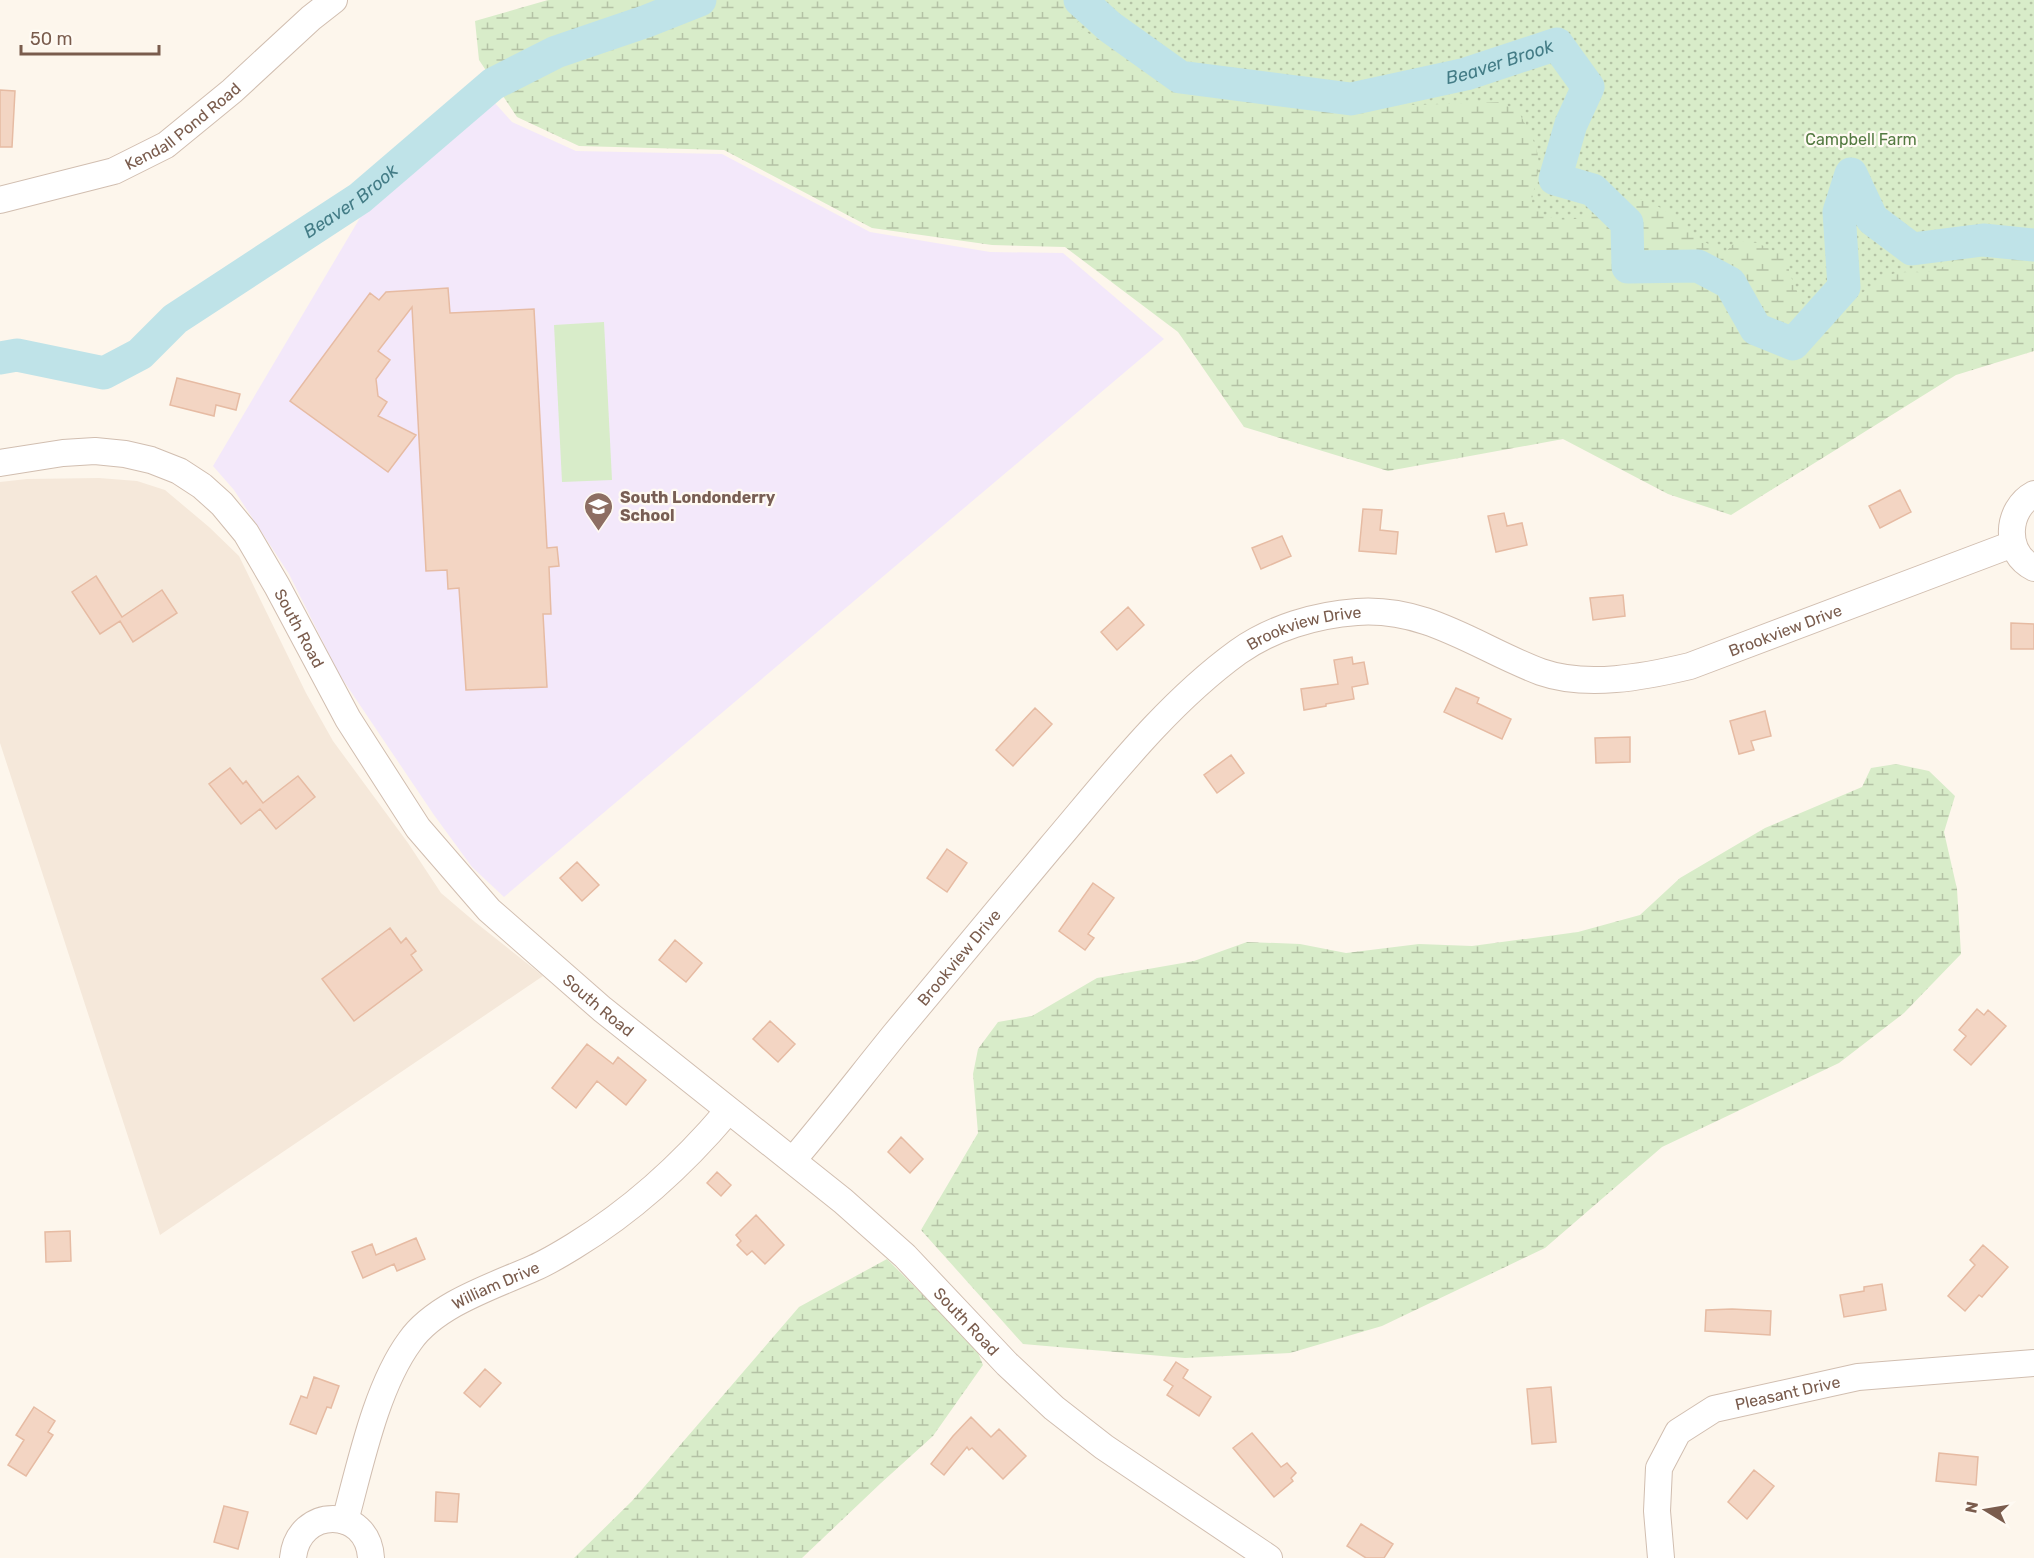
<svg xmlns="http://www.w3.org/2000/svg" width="2034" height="1558" font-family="Rubik,sans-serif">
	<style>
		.residential { fill: #f5e8da }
		.education { fill: #f3e8fa }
		.wetland { fill: url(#wetland-marsh) }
		.park { fill: url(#park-dots) }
		.garden { fill: #d8ecc9 }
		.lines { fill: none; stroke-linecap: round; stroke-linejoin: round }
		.river { stroke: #bfe3e8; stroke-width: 33 }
		.building { fill: #f3d5c3; stroke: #e6bba3; stroke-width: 1.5 }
		.minor-casing { stroke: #d1beb0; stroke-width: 28 }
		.minor { stroke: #fff; stroke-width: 26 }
		.labels { text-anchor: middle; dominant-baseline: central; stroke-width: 4.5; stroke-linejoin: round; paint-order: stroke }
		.street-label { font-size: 16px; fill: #7a5c4d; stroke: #fffaf3 }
		.park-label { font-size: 16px; fill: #537a41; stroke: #fffaf3 }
		.education-label { font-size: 16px; font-weight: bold; fill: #785e54; stroke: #fffaf3; text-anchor: start }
		.water-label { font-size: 18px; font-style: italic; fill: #437c86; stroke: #fffaf3 }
	</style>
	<defs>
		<pattern id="wetland-marsh" width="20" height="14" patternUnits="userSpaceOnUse" patternTransform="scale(1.5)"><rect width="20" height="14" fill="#d8ecc9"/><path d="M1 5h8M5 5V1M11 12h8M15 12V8" fill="none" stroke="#b4c2a5"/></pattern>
		<pattern id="park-dots" width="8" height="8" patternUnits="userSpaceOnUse" patternTransform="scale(1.5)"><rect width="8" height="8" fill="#d8ecc9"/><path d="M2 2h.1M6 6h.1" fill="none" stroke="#b4c2a5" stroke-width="1.8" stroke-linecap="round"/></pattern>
	</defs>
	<rect width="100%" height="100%" fill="#fdf6ec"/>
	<path class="residential" d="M 99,478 L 137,481 L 165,490 L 209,527 L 239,556 L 306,693 L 333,741 L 408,843 L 441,893 L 475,922 L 543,976 L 160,1235 L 0,743 L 0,482 L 27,479 Z"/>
	<path class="education" d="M 494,102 L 512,122 L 576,151 L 722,154 L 870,232 L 990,252 L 1063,253 L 1164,339 L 504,897 L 472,867 L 434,815 L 339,674 L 289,574 L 234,490 L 213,466 L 364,211 Z"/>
	<path class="wetland" d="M 548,0 L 1861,0 L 2034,120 L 2034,351 L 1956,375 L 1731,515 L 1668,494 L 1563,439 L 1388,471 L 1244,427 L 1178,332 L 1065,247 L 992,245 L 872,228 L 724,150 L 579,146 L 517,117 L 479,60 L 475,21 Z
		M 1896,764 L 1929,771 L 1955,796 L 1944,832 L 1957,889 L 1961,954 L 1904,1013 L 1839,1063 L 1662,1147 L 1545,1248 L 1382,1326 L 1290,1353 L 1185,1358 L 1023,1344 L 921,1230 L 978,1133 L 973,1074 L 978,1049 L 998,1022 L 1032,1016 L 1097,978 L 1194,961 L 1247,942 L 1300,944 L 1346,953 L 1419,944 L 1472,946 L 1578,932 L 1640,915 L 1680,878 L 1765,828 L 1862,787 L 1871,768 Z
		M 887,1259 L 976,1348 L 983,1365 L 933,1436 L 881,1483 L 802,1558 L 574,1558 L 632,1501 L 799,1307 Z"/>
	<path class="park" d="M 1102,0 L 2034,0 L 2034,261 C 2021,258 1983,248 1971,252 C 1959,256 1950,265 1938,269 C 1922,276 1904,268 1888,276 C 1866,287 1849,306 1827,318 L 1815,315 L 1804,308 L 1789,272 L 1789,262 L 1783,255 L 1757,243 L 1741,241 L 1732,245 L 1725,253 L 1703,241 L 1689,231 L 1679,220 L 1659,207 L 1644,200 L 1629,198 C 1611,213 1565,228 1543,214 C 1539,212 1536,207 1532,204 C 1532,192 1537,182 1538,171 C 1542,148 1526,128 1517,108 L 1510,107 L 1501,102 L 1415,105 L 1393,102 L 1346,101 L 1245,90 L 1225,82 L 1156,62 L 1102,41 L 1074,25 Z"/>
	<path class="garden" d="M 604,322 L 612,480 L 562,482 L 554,325 Z"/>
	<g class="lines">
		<g class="river">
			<path id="s1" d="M 1080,0 L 1110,27 L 1180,77 L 1351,99 L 1466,74 L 1557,44 L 1588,87 L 1571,124 L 1555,179 L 1593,190 L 1627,223 L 1628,267 L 1698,266 L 1730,283 L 1756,329 L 1793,344 L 1844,287 L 1839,212 L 1851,174 L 1872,219 L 1912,249 L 1983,240 L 2034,245"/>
			<path id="s2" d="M 0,358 L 17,355 L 104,373 L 140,354 L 175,319 L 360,198 L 493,84 L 556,52 L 647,21 L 700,0"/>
		</g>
	</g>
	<path class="building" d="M 0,90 L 15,91 L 12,147 L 0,147 Z
		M 448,288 L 450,313 L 534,309 L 547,548 L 557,547 L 559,566 L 549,567 L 551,614 L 543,614 L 547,687 L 466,690 L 459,588 L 448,589 L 447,570 L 426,571 L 412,307 L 378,351 L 390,360 L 376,379 L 378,396 L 387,402 L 378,416 L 416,435 L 388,472 L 290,401 L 370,293 L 379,300 L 386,292 Z
		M 177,378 L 240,394 L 236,410 L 216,405 L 214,416 L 170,405 Z
		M 1900,490 L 1911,512 L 1880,528 L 1869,506 Z
		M 1363,509 L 1382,510 L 1380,530 L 1398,532 L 1396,554 L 1359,551 Z
		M 1504,513 L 1507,526 L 1522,523 L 1527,545 L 1496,552 L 1488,516 Z
		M 1282,536 L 1291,556 L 1261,569 L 1252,548 Z
		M 96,576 L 122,617 L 162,590 L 177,613 L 133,642 L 120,621 L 100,634 L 72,592 Z
		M 1623,595 L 1625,616 L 1593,620 L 1590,598 Z
		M 1128,607 L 1144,625 L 1117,650 L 1101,632 Z
		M 2011,623 L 2034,624 L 2034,649 L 2011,649 Z
		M 1352,657 L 1353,664 L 1364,662 L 1368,684 L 1352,687 L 1354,699 L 1326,704 L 1326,706 L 1304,710 L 1301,689 L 1338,684 L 1334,660 Z
		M 1456,688 L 1479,698 L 1477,703 L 1511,719 L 1502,739 L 1444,712 Z
		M 1035,708 L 1052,724 L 1013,766 L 996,750 Z
		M 1765,711 L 1771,736 L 1751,741 L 1754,750 L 1739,754 L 1730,721 Z
		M 1630,737 L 1630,762 L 1596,763 L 1595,738 Z
		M 1231,755 L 1244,773 L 1217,793 L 1204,775 Z
		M 230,768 L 243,784 L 246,781 L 263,803 L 298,776 L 315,797 L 276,829 L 260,809 L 241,824 L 209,784 Z
		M 947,849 L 967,863 L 947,892 L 927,878 Z
		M 577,862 L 599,885 L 582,901 L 560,878 Z
		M 1093,883 L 1114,898 L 1088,934 L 1094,938 L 1085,950 L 1059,931 Z
		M 390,928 L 401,943 L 406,938 L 416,951 L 411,955 L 422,970 L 354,1021 L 322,979 Z
		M 675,940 L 702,963 L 686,982 L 659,960 Z
		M 1977,1009 L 1984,1015 L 1988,1010 L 2006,1026 L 1971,1065 L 1954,1050 L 1966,1036 L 1959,1030 Z
		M 770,1021 L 795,1044 L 778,1062 L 753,1039 Z
		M 587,1044 L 613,1064 L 618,1057 L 646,1080 L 626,1105 L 597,1081 L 576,1108 L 552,1088 Z
		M 901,1137 L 923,1159 L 910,1173 L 888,1152 Z
		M 717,1172 L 731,1185 L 721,1196 L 707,1183 Z
		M 756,1215 L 784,1245 L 765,1264 L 752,1251 L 747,1255 L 737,1245 L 741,1241 L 736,1235 Z
		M 70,1231 L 71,1261 L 46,1262 L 45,1232 Z
		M 416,1238 L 425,1259 L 397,1271 L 394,1264 L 363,1278 L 352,1252 L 372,1244 L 376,1255 Z
		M 1983,1245 L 2008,1267 L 1982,1297 L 1979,1295 L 1965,1311 L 1948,1296 L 1975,1265 L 1970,1260 Z
		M 1882,1284 L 1886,1310 L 1844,1317 L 1840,1295 L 1864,1291 L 1864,1287 Z
		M 1732,1309 L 1771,1311 L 1770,1335 L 1705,1331 L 1706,1310 Z
		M 1176,1362 L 1188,1370 L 1183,1378 L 1211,1397 L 1199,1416 L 1167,1395 L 1173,1386 L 1164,1380 Z
		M 485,1369 L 501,1383 L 480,1407 L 464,1393 Z
		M 314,1377 L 339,1386 L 331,1408 L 327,1407 L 316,1434 L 290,1424 L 301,1396 L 307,1398 Z
		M 1551,1387 L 1556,1442 L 1532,1444 L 1527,1389 Z
		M 34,1407 L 55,1421 L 48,1432 L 53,1435 L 26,1476 L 8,1465 L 24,1440 L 16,1435 Z
		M 971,1417 L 991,1437 L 999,1429 L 1026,1456 L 1003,1479 L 972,1448 L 969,1450 L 967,1447 L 944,1475 L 931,1464 L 953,1436 Z
		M 1252,1433 L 1281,1467 L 1287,1463 L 1296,1473 L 1291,1478 L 1293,1481 L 1274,1497 L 1233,1448 Z
		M 1939,1453 L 1978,1457 L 1976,1485 L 1936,1481 Z
		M 1754,1470 L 1774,1486 L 1747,1519 L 1728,1502 Z
		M 436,1492 L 459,1494 L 457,1522 L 435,1521 Z
		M 224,1506 L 248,1512 L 238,1549 L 214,1542 Z
		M 1361,1524 L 1393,1544 L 1384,1558 L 1366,1558 L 1347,1546 Z"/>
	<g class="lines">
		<defs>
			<g id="minor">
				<path id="s3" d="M 0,200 L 114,171 L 166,145 L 232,91 L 311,18 L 334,0"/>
				<path id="s4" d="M 0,463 L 63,453 L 95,451 L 125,454 L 151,460 L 179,471 L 202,486 L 222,504 L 246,533 L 277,586 L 348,719 L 418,828 L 489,910 L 602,1009 L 843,1201 L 905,1256 L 1007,1364 L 1054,1408 L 1104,1447 L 1269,1558"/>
				<path d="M 2034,494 C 2006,509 2003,553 2034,568"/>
				<path id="s5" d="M 793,1160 C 828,1119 861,1076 895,1034 C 946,972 998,910 1050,848 C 1108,780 1165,705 1238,652 C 1272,628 1315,615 1357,612 C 1428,607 1479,649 1541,672 C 1587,688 1644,677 1690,666 L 2013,544"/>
				<path id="s6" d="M 345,1521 C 360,1466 376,1387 410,1341 C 436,1304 494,1286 534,1268 C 548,1262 561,1254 574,1246 C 633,1210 684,1163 728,1111"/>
				<path d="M 293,1558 C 298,1506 368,1506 371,1558"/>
				<path id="s7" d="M 1661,1558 L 1657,1511 L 1659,1468 L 1678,1432 L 1714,1409 L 1858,1377 L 2034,1363"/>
			</g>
		</defs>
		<use href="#minor" class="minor-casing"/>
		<use href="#minor" class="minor"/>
	</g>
	<defs>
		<symbol id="school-pin" viewBox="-11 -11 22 30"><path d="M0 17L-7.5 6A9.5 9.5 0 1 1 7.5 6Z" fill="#8d6e63" stroke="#fffaf3"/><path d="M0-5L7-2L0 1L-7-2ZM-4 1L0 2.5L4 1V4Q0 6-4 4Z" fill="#fff"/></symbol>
	</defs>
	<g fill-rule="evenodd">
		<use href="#school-pin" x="582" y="490" width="33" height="45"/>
	</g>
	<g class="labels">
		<g class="street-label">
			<text stroke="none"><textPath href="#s3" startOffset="200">Kendall Pond Road</textPath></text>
			<text stroke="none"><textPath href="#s4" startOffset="384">South Road</textPath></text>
			<text stroke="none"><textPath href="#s5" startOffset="1252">Brookview Drive</textPath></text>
			<text stroke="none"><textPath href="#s5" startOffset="748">Brookview Drive</textPath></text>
			<text stroke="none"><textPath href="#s5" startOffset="262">Brookview Drive</textPath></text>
			<text stroke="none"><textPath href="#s4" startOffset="870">South Road</textPath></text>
			<text stroke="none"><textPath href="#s6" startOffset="296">William Drive</textPath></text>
			<text stroke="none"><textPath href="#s4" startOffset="1356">South Road</textPath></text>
			<text stroke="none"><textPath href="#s7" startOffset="249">Pleasant Drive</textPath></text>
		</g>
		<g class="park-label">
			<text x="1861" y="139">Campbell Farm</text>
		</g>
		<g class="education-label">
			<text x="620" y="497">South Londonderry<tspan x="620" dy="18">School</tspan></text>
		</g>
		<g class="water-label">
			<text stroke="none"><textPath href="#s1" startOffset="452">Beaver Brook</textPath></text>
			<text stroke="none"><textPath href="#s2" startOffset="408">Beaver Brook</textPath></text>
		</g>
	</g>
	<g transform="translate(1986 1510) rotate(281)" stroke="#fffaf3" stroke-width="4.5" paint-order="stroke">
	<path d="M0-4.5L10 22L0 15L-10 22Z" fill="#7a5c4d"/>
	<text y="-9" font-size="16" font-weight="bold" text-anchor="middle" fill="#7a5c4d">N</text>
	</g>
	<path d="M21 45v9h138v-9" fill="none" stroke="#7a5c4d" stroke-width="3"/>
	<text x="30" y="45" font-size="18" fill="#7a5c4d" stroke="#fffaf3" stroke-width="4.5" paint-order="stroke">50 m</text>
</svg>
